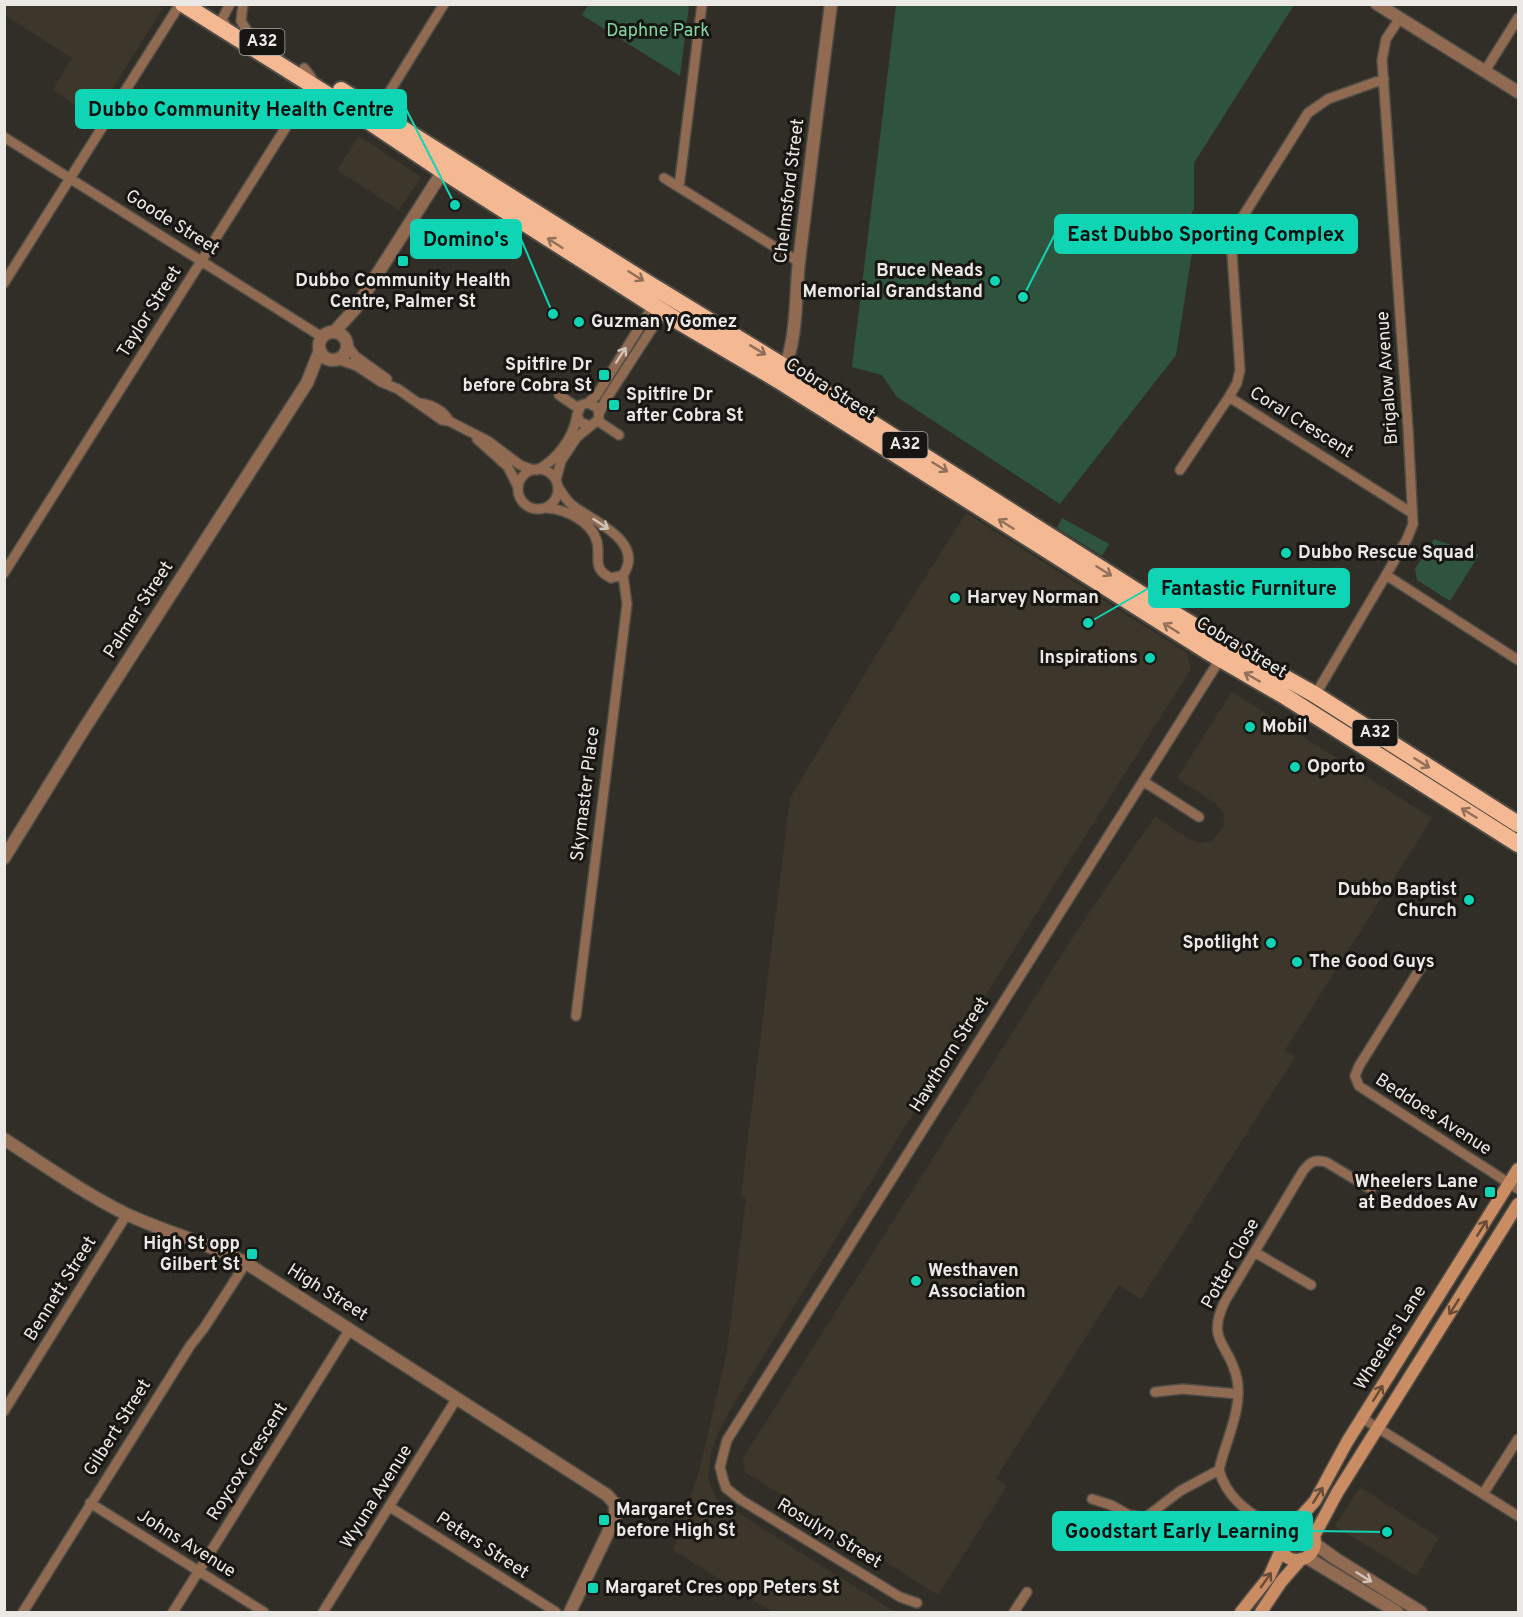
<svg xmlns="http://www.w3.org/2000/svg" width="1523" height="1617" font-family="Overpass,sans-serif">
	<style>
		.built { fill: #3d372b }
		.green { fill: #2e543d }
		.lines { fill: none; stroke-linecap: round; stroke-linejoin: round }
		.minor-casing { stroke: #4f4c46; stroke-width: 12 }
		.tertiary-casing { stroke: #4f4c46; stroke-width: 15 }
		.secondary-casing { stroke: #4f4c46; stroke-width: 15 }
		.trunk-casing { stroke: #4f4c46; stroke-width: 20 }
		.minor { stroke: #916b51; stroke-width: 9 }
		.tertiary { stroke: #916b51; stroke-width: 12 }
		.secondary { stroke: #ca8c63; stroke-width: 12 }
		.trunk { stroke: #f4b992; stroke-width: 16 }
		.oneway { stroke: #917059 }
		.oneway2 { stroke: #d0c3b9 }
		.oneway3 { stroke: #684b37 }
		.poi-dot { fill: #10d5b4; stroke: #171613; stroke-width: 2 }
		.labels { text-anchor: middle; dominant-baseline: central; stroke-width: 6; stroke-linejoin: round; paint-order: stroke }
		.shield { fill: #171613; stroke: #abaaa6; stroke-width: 1.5 }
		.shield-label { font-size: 16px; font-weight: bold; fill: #ebe9e5 }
		.park-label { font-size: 18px; fill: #84d5a2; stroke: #171613 }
		.street-label { font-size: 18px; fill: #ebe9e5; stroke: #171613 }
		.poi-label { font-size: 18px; font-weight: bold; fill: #ebe9e5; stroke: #171613; text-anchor: start }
		.leader { fill: none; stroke: #10d5b4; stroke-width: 2 }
		.callout-dot { fill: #10d5b4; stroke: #171613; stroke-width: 2 }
		.callout { fill: #10d5b4; stroke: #10d5b4; stroke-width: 2 }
		.callout-label { font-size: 20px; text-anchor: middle; font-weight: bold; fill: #111 }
	</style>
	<rect width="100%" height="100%" fill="#312e28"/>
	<path class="built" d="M 157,5 L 163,8 L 94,118 L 53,90 L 72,58 L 5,15 L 5,5 Z
		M 359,136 L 421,177 L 399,210 L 337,170 Z
		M 966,513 L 1187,653 L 1191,669 L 1044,901 L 730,1410 L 716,1437 L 711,1453 L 708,1478 L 716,1499 L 895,1612 L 773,1612 L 673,1550 L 699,1471 L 726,1357 L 746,1198 L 741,1196 L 790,798 L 875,657 Z
		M 1232,692 L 1432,818 L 1285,1050 L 1295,1057 L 1141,1299 L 1119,1285 L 996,1478 L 1007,1486 L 938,1595 L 745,1472 L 743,1458 L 1082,923 L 1155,817 L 1191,840 L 1201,843 L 1213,840 L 1223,827 L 1224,813 L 1215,803 L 1177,778 Z
		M 1360,1487 L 1439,1538 L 1416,1576 L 1335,1526 Z"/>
	<path class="green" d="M 588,5 L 689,5 L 680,76 L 582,15 Z
		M 896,5 L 1294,5 L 1194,163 L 1194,209 L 1181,231 L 1194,240 L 1176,355 L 1060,504 L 897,397 L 882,375 L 852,367 Z
		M 1062,518 L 1109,544 L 1102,556 L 1057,528 Z
		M 1434,539 L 1479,555 L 1450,601 L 1417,580 L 1415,569 Z"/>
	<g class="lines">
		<defs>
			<path id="minor" d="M 243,4 L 241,21 L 249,34
				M 227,28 L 222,19 L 230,4
				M 1485,71 L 1518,18
				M 1384,79 L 1328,99 L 1308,113 L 1240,221 L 1231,239 L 1240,370 L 1237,383 L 1229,397 L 1412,513
				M 377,112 L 444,4
				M 4,137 L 322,337
				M 664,178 L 799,262
				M 679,187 L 702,4
				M 1189,219 L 1213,232 L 1231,239
				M 4,283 L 180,4
				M 347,345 L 355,356 L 387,379
				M 337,359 L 357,366 L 381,382 L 398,389 L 442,420 L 449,421 L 488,441 L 520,465 L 533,470
				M 559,395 L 578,408
				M 419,403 C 431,404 444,411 449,421
				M 588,403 L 596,396 L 655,303
				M 600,412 L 605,401 L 664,310
				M 598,421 L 619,435
				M 477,439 L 508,467 L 518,487
				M518 489a20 20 0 1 1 40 0a20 20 0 1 1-40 0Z
				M 537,470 C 557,460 573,438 577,416
				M 1180,470 L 1229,397
				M 556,480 L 561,461 L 577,437 L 599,419 L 598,408 L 588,403 L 581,405 L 577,415 L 580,422 L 590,426
				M 546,508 C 565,509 592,521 597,542 C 601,558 591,568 611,578 L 623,575 C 646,541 591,520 572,505 C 566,500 562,493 558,487
				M 4,573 L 312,86 L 311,77 L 304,68
				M 1386,575 L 1518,660
				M 1314,697 L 1386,575 L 1407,539 L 1413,524 L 1408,428 L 1382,60 L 1386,39 L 1400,18
				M 1143,781 L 1199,817
				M 1423,964 L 1359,1066 L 1355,1076 L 1359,1086 L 1518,1189
				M 576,1016 L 627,604 L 623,575
				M 1256,1253 L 1311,1285
				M 1155,1392 L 1183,1389 L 1238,1394
				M 4,1411 L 127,1214
				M 1362,1418 L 1518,1516
				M 1483,1494 L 1518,1439
				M 1092,1499 L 1111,1505 L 1129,1515 L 1145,1518 L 1180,1491 L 1219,1470
				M 90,1503 L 264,1612
				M 390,1507 L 556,1612
				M 1145,1518 L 1151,1531
				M 1281,1533 C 1255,1515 1228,1503 1219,1470 C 1225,1442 1243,1409 1237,1379 C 1230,1343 1205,1343 1225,1301 L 1303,1171 C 1310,1162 1314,1159 1326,1162 L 1371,1189
				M 917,1603 L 900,1597 L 741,1500 L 726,1488 L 723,1479 L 720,1467 L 727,1440 L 1222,656
				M 23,1612 L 190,1346 L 204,1328 L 246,1263
				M 173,1612 L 350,1329
				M 323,1612 L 457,1398
				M 1014,1612 L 1027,1592"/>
			<path id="tertiary" d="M 1377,4 L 1518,92
				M 334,332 L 355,309 L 443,171
				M319 346a14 14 0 1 1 28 0a14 14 0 1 1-28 0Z
				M 782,374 C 798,340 795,297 799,261 C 809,175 820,90 831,4
				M 4,858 L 82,732 L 307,383 L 320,350
				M 4,1139 C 44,1165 84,1193 126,1214 C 165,1232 208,1243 246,1263 L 607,1495 L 615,1504 L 615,1518 L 570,1612
				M 1315,1544 L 1336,1559 L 1421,1612
				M 1306,1557 L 1397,1612"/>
			<path id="secondary" d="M1279 1542a18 18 0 1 1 36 0a18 18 0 1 1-36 0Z
				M 1294,1524 L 1315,1501 L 1347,1442 L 1518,1169
				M 1314,1536 L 1337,1493 L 1518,1204
				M 1241,1612 L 1269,1577 L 1281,1550
				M 1261,1612 L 1281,1582 L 1301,1559"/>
			<path id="trunk" d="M 183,4 L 355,112 L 443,171 L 678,321 L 778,380 L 1207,651 L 1283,695 L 1518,844
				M 341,90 L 646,282 L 785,367 L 823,392 L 1138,592 L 1228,646 L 1314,694 L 1518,824"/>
		</defs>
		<use href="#minor" class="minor-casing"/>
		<use href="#tertiary" class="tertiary-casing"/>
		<use href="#secondary" class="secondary-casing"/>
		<use href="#trunk" class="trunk-casing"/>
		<use href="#minor" class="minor"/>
		<use href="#tertiary" class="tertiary"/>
		<use href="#secondary" class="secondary"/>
		<use href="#trunk" class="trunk"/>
	</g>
	<defs><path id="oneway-shaft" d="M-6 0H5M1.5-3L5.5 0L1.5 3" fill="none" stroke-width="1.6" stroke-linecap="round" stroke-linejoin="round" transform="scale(1.5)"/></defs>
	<g class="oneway">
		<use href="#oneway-shaft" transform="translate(555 243) rotate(-147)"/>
		<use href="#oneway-shaft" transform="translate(636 276) rotate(32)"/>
		<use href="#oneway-shaft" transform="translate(758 350) rotate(31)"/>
		<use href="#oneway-shaft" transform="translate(940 467) rotate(32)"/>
		<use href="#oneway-shaft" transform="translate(1006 524) rotate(-148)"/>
		<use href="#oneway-shaft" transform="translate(1104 571) rotate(32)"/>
		<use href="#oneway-shaft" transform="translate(1171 628) rotate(-148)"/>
		<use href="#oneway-shaft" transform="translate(1252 677) rotate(-150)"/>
		<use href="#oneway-shaft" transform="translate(1422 763) rotate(32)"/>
		<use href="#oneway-shaft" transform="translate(1469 813) rotate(-148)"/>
	</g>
	<g class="oneway2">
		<use href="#oneway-shaft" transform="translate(621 355) rotate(-57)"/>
		<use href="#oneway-shaft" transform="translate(601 524) rotate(33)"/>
		<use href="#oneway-shaft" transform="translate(1364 1577) rotate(32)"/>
	</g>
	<g class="oneway3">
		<use href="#oneway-shaft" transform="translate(1482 1228) rotate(-58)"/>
		<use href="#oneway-shaft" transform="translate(1454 1307) rotate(122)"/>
		<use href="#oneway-shaft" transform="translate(1378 1393) rotate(-58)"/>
		<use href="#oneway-shaft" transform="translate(1318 1495) rotate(-58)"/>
		<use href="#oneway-shaft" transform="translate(1266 1580) rotate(-55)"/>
	</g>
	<g class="poi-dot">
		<rect x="397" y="255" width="12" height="12" rx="3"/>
		<circle cx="995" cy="281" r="6"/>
		<circle cx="579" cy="322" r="6"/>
		<rect x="598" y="369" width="12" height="12" rx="3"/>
		<rect x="608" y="399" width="12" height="12" rx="3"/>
		<circle cx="1286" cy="553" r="6"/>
		<circle cx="955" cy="598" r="6"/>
		<circle cx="1150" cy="658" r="6"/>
		<circle cx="1250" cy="727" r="6"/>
		<circle cx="1295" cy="767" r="6"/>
		<circle cx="1469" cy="900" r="6"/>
		<circle cx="1271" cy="943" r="6"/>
		<circle cx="1297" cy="962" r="6"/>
		<rect x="1484" y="1186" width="12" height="12" rx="3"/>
		<rect x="246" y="1248" width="12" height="12" rx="3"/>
		<circle cx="916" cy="1281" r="6"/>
		<rect x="598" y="1514" width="12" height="12" rx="3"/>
		<rect x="587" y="1582" width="12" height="12" rx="3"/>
	</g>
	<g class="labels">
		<g class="shield">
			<rect x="239.5" y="29" width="45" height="26" rx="4.5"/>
			<rect x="882.5" y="432" width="45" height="26" rx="4.5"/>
			<rect x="1352.5" y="720" width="45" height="26" rx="4.5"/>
		</g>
		<g class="shield-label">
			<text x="262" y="42">A32</text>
			<text x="905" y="445">A32</text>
			<text x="1375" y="733">A32</text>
		</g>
		<g class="park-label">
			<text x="658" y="31">Daphne Park</text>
		</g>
		<g class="street-label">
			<text transform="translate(790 191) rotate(-83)">Chelmsford Street</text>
			<text transform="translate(172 223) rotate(32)">Goode Street</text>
			<text transform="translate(150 312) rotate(-58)">Taylor Street</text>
			<text transform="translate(1388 378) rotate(-94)">Brigalow Avenue</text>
			<text transform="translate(830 390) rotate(32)">Cobra Street</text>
			<text transform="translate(1301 423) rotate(32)">Coral Crescent</text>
			<text transform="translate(139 610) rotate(-57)">Palmer Street</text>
			<text transform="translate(1241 648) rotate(31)">Cobra Street</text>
			<text transform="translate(586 794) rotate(-83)">Skymaster Place</text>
			<text transform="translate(950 1055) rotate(-58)">Hawthorn Street</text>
			<text transform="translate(1433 1115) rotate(33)">Beddoes Avenue</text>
			<text transform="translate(1231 1264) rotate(-61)">Potter Close</text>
			<text transform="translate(61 1289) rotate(-58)">Bennett Street</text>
			<text transform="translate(327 1293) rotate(32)">High Street</text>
			<text transform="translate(1391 1338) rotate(-58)">Wheelers Lane</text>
			<text transform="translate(118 1428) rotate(-58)">Gilbert Street</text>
			<text transform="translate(248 1462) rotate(-58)">Roycox Crescent</text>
			<text transform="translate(377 1497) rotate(-58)">Wyuna Avenue</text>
			<text transform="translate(829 1534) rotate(31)">Rosulyn Street</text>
			<text transform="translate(186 1544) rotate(32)">Johns Avenue</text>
			<text transform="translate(482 1546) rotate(33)">Peters Street</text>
		</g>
		<g class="poi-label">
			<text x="983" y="271" text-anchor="end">Bruce Neads<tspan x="983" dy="21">Memorial Grandstand</tspan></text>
			<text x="403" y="281" text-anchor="middle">Dubbo Community Health<tspan x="403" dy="21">Centre, Palmer St</tspan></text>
			<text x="591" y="322">Guzman y Gomez</text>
			<text x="592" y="365" text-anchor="end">Spitfire Dr<tspan x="592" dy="21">before Cobra St</tspan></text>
			<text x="626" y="395">Spitfire Dr<tspan x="626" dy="21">after Cobra St</tspan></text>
			<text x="1298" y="553">Dubbo Rescue Squad</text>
			<text x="967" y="598">Harvey Norman</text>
			<text x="1138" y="658" text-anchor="end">Inspirations</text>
			<text x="1262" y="727">Mobil</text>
			<text x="1307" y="767">Oporto</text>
			<text x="1457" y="890" text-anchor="end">Dubbo Baptist<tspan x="1457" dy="21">Church</tspan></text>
			<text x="1259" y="943" text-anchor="end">Spotlight</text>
			<text x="1309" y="962">The Good Guys</text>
			<text x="1478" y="1182" text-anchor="end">Wheelers Lane<tspan x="1478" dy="21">at Beddoes Av</tspan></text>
			<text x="240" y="1244" text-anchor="end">High St opp<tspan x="240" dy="21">Gilbert St</tspan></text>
			<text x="928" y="1271">Westhaven<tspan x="928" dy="21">Association</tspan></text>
			<text x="616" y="1510">Margaret Cres<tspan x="616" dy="21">before High St</tspan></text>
			<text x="605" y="1588">Margaret Cres opp Peters St</text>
		</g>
	</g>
	<path class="leader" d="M455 205L406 109M1023 297L1055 234M553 314L521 239M1088 623L1149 588M1387 1532L1312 1531"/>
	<g class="callout-dot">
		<circle cx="455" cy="205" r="6"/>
		<circle cx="1023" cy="297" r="6"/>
		<circle cx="553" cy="314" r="6"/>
		<circle cx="1088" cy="623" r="6"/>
		<circle cx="1387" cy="1532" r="6"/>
	</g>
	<g class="callout">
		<rect x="76" y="90" width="330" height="38" rx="6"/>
		<rect x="1055" y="215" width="302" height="38" rx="6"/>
		<rect x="411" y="220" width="110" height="38" rx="6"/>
		<rect x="1149" y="569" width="200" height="38" rx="6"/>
		<rect x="1053" y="1512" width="259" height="38" rx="6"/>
	</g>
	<g class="callout-label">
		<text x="241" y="116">Dubbo Community Health Centre</text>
		<text x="1206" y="241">East Dubbo Sporting Complex</text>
		<text x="466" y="246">Domino's</text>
		<text x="1249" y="595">Fantastic Furniture</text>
		<text x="1182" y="1538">Goodstart Early Learning</text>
	</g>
	<rect width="1523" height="1617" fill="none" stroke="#ebe9e5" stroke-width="12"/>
</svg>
